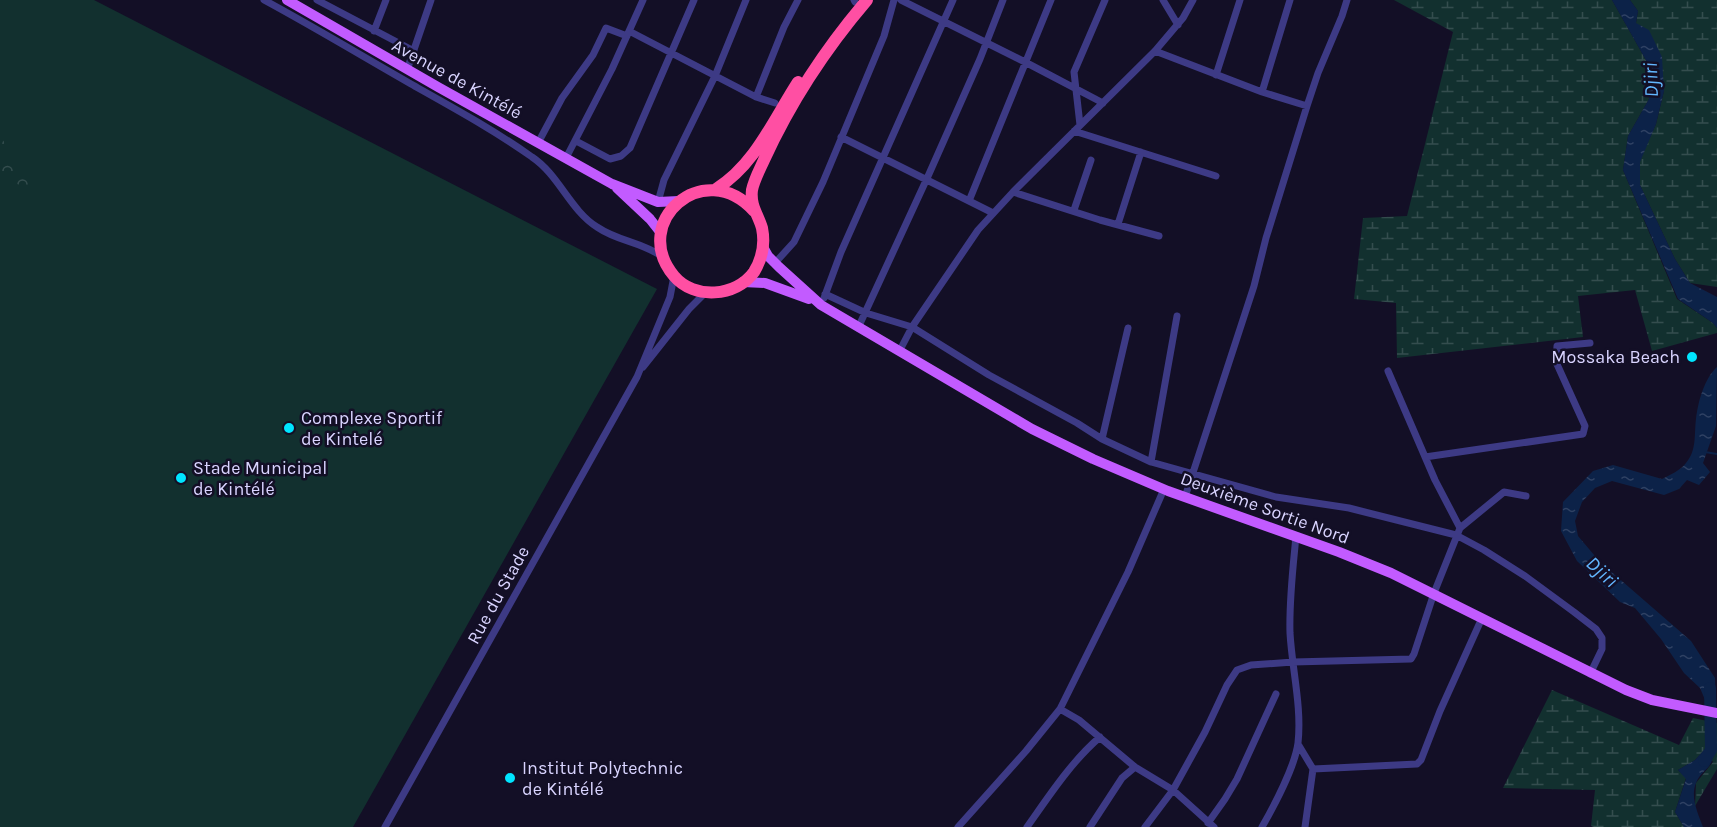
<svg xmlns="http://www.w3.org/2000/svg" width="1717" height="827" font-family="Karla,sans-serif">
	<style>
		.green { fill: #12302f }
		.forest { fill: url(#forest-crowns) }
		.wetland { fill: url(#wetland-marsh) }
		.water { fill: url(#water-ripples) }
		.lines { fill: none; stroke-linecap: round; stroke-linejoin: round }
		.stream { stroke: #0c2248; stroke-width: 2 }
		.river { stroke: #0c2248; stroke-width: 12 }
		.street { stroke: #3d3a85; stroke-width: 7 }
		.primary { stroke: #c25bff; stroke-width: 10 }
		.highway { stroke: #ff4fa3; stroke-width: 12 }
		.poi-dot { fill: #00e5ff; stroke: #130f26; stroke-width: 2 }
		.labels { text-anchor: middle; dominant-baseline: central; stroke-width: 5; stroke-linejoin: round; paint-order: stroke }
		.street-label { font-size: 18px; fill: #d9d4ff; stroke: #130f26 }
		.poi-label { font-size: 18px; fill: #d9d4ff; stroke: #130f26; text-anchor: start }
		.water-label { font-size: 20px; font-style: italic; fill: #62b6ff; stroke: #130f26 }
	</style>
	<defs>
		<pattern id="forest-crowns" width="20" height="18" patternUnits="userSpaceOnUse" patternTransform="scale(1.5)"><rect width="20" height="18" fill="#12302f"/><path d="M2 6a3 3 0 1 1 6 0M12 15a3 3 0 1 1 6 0" fill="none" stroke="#344d4e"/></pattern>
		<pattern id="wetland-marsh" width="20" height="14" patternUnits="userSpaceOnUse" patternTransform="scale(1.5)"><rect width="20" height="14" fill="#12302f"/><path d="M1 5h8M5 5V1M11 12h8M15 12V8" fill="none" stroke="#344d4e"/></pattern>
		<pattern id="water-ripples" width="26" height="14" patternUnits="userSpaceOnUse" patternTransform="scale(1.5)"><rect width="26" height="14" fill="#0c2248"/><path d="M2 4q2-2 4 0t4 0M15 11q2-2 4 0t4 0" fill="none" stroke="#2f4163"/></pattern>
	</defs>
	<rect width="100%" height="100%" fill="#130f26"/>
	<path class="green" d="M 0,0 L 94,0 L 657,289 L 353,827 L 0,827 Z"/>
	<path class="forest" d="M 0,135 L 30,186 L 30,189 L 28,191 L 0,173 Z"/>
	<path class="wetland" d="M 1394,0 L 1612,0 L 1647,62 L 1649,99 L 1628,136 L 1623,170 L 1677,299 L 1713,323 L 1717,328 L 1717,333 L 1652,351 L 1635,290 L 1578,296 L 1583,337 L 1397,358 L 1396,303 L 1354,299 L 1363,218 L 1407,216 L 1453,32 Z
		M 1630,0 L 1717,0 L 1717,287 L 1690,283 L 1675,259 L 1640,185 L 1639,162 L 1656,124 L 1664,91 L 1636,23 L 1638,11 Z
		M 1552,690 L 1679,745 L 1693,718 L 1717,723 L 1717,769 L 1695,806 L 1696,783 L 1713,762 L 1705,749 L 1695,760 L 1678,770 L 1686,778 L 1675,812 L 1684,827 L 1594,827 L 1591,826 L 1595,790 L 1503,788 Z"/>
	<path class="water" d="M 1612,0 L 1630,0 L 1638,11 L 1636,23 L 1649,30 L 1662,57 L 1664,91 L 1656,124 L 1640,162 L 1640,185 L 1675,259 L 1690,283 L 1717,297 L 1717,328 L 1713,323 L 1678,299 L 1623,170 L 1628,136 L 1649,99 L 1647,62 Z
		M 1717,367 L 1716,426 L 1703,463 L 1710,472 L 1699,485 L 1687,480 L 1679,489 L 1664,495 L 1612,481 L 1595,488 L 1582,502 L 1575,521 L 1578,536 L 1600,562 L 1691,641 L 1715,678 L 1716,704 L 1706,702 L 1700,688 L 1684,673 L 1661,639 L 1635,608 L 1620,602 L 1577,561 L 1561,531 L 1563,502 L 1593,471 L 1613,465 L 1662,479 C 1670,475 1681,470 1686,463 C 1697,450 1694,435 1696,419 C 1698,402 1704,379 1717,367 Z
		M 1705,749 L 1714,749 C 1713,771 1702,768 1696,783 C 1690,797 1698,814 1703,827 L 1684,827 L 1675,812 L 1686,779 L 1678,770 L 1695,760 Z"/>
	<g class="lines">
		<path class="stream" d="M 1705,452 L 1717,454"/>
		<path class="river" d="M 1704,761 L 1711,750 L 1710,688"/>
		<path class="street" d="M 264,0 C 314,27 362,56 411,84 C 452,107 494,130 532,157 C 559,175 570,210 597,227 C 619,242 640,241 663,257
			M 317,0 L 414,51
			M 854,0 L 855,2
			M 901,0 L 1025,62 L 1103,103
			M 1163,0 L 1178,25
			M 374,31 L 386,0
			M 629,31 L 756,97 L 775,103
			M 1155,51 L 1262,92 L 1307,106
			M 407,70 L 431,0
			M 1216,75 L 1240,0
			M 1262,92 L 1290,0
			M 756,97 L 784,27 L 798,0
			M 1080,125 L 1074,72 L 1105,0
			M 1074,131 L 1216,176
			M 841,137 L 993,213
			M 576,141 L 610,159 L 621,156 L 630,148 L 694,0
			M 538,143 L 562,98 L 593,55 L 606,28 L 627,36
			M 566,158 L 612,69 L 643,0
			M 1013,192 L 1100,220 L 1159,236
			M 969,201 L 1051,0
			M 658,202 L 664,180 L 715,76 L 746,0
			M 1074,210 L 1091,160
			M 1118,224 L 1141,152
			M 775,263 L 794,242 L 823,182 L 884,36 L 894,0
			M 825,294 L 866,313 L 912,327 L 989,375 L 1077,423 L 1102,439 L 1151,462 L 1276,497 L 1349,508 L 1456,535 L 1484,550 L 1525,576 L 1574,612 L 1596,629 L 1602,638 L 1602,649 L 1590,674
			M 824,298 L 841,252 L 953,0
			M 858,328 L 929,174 L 980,59 L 1003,0
			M 900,350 L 912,327 L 978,230 L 1013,192 L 1155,51 L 1183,18 L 1193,0
			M 643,367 L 689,309 L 706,292
			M 1388,371 L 1435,480 L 1460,528
			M 1102,439 L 1128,328
			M 1425,457 L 1583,434 L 1585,426 L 1556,362 L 1557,346 L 1590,343
			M 1151,462 L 1177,316
			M 1185,497 L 1254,286 L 1266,238 L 1307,106 L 1318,73 L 1342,16 L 1347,0
			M 1060,709 L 1079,720 L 1135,767 L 1173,790 L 1214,827
			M 1298,744 L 1313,769 L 1417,764 L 1421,760 L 1440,711 L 1482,618
			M 1208,823 L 1225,799 L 1237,779 L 1276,694
			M 385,827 L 637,377 L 670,297 L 674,276
			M 958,827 L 1026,751 L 1060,709 L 1128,572 L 1164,489
			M 1027,827 C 1049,796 1071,762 1100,737
			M 1090,827 L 1122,778 L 1135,767
			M 1145,827 L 1173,790 L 1205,732 L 1227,685 L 1237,670 L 1251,665 L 1293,662 L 1411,659 L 1414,654 L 1434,593 L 1460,528 L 1504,492 L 1526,496
			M 1262,827 C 1274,806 1295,766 1298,743 C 1302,707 1292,669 1290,633 C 1289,600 1293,568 1296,536
			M 1305,827 L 1313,769"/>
		<path class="primary" d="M 287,0 L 438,87 L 612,184 L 658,202 L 679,201
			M 617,188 L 650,219 L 661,233
			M 763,247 L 768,256 L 779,267 L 821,305 L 1032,429 L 1093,459 L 1168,491 L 1339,552 L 1391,573 L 1626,690 L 1652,700 L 1717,713
			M 743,282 L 765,283 L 809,299"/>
		<path class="highway" d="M 716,189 C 755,165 774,119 798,82
			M 754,211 C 704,156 629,222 674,276 C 694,300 736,297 754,272 C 762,259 765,243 762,228 C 758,214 750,206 752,190 C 754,180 760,169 764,160 C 790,103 826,48 867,0"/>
	</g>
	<g class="poi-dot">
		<circle cx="1692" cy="357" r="6"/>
		<circle cx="289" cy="428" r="6"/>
		<circle cx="181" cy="478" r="6"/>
		<circle cx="510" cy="778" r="6"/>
	</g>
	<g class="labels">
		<g class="street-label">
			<text transform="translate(457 79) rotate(29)">Avenue de Kintélé</text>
			<text transform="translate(1265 508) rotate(20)">Deuxième Sortie Nord</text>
			<text transform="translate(498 595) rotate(-61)">Rue du Stade</text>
		</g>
		<g class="poi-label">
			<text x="1680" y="357" text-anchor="end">Mossaka Beach</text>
			<text x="301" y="418">Complexe Sportif<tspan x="301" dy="21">de Kintelé</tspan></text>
			<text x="193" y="468">Stade Municipal<tspan x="193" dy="21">de Kintélé</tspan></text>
			<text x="522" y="768">Institut Polytechnic<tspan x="522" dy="21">de Kintélé</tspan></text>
		</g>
		<g class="water-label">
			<text transform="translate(1651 80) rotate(-92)">Djiri</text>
			<text transform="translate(1602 572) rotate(43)">Djiri</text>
		</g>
	</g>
</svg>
